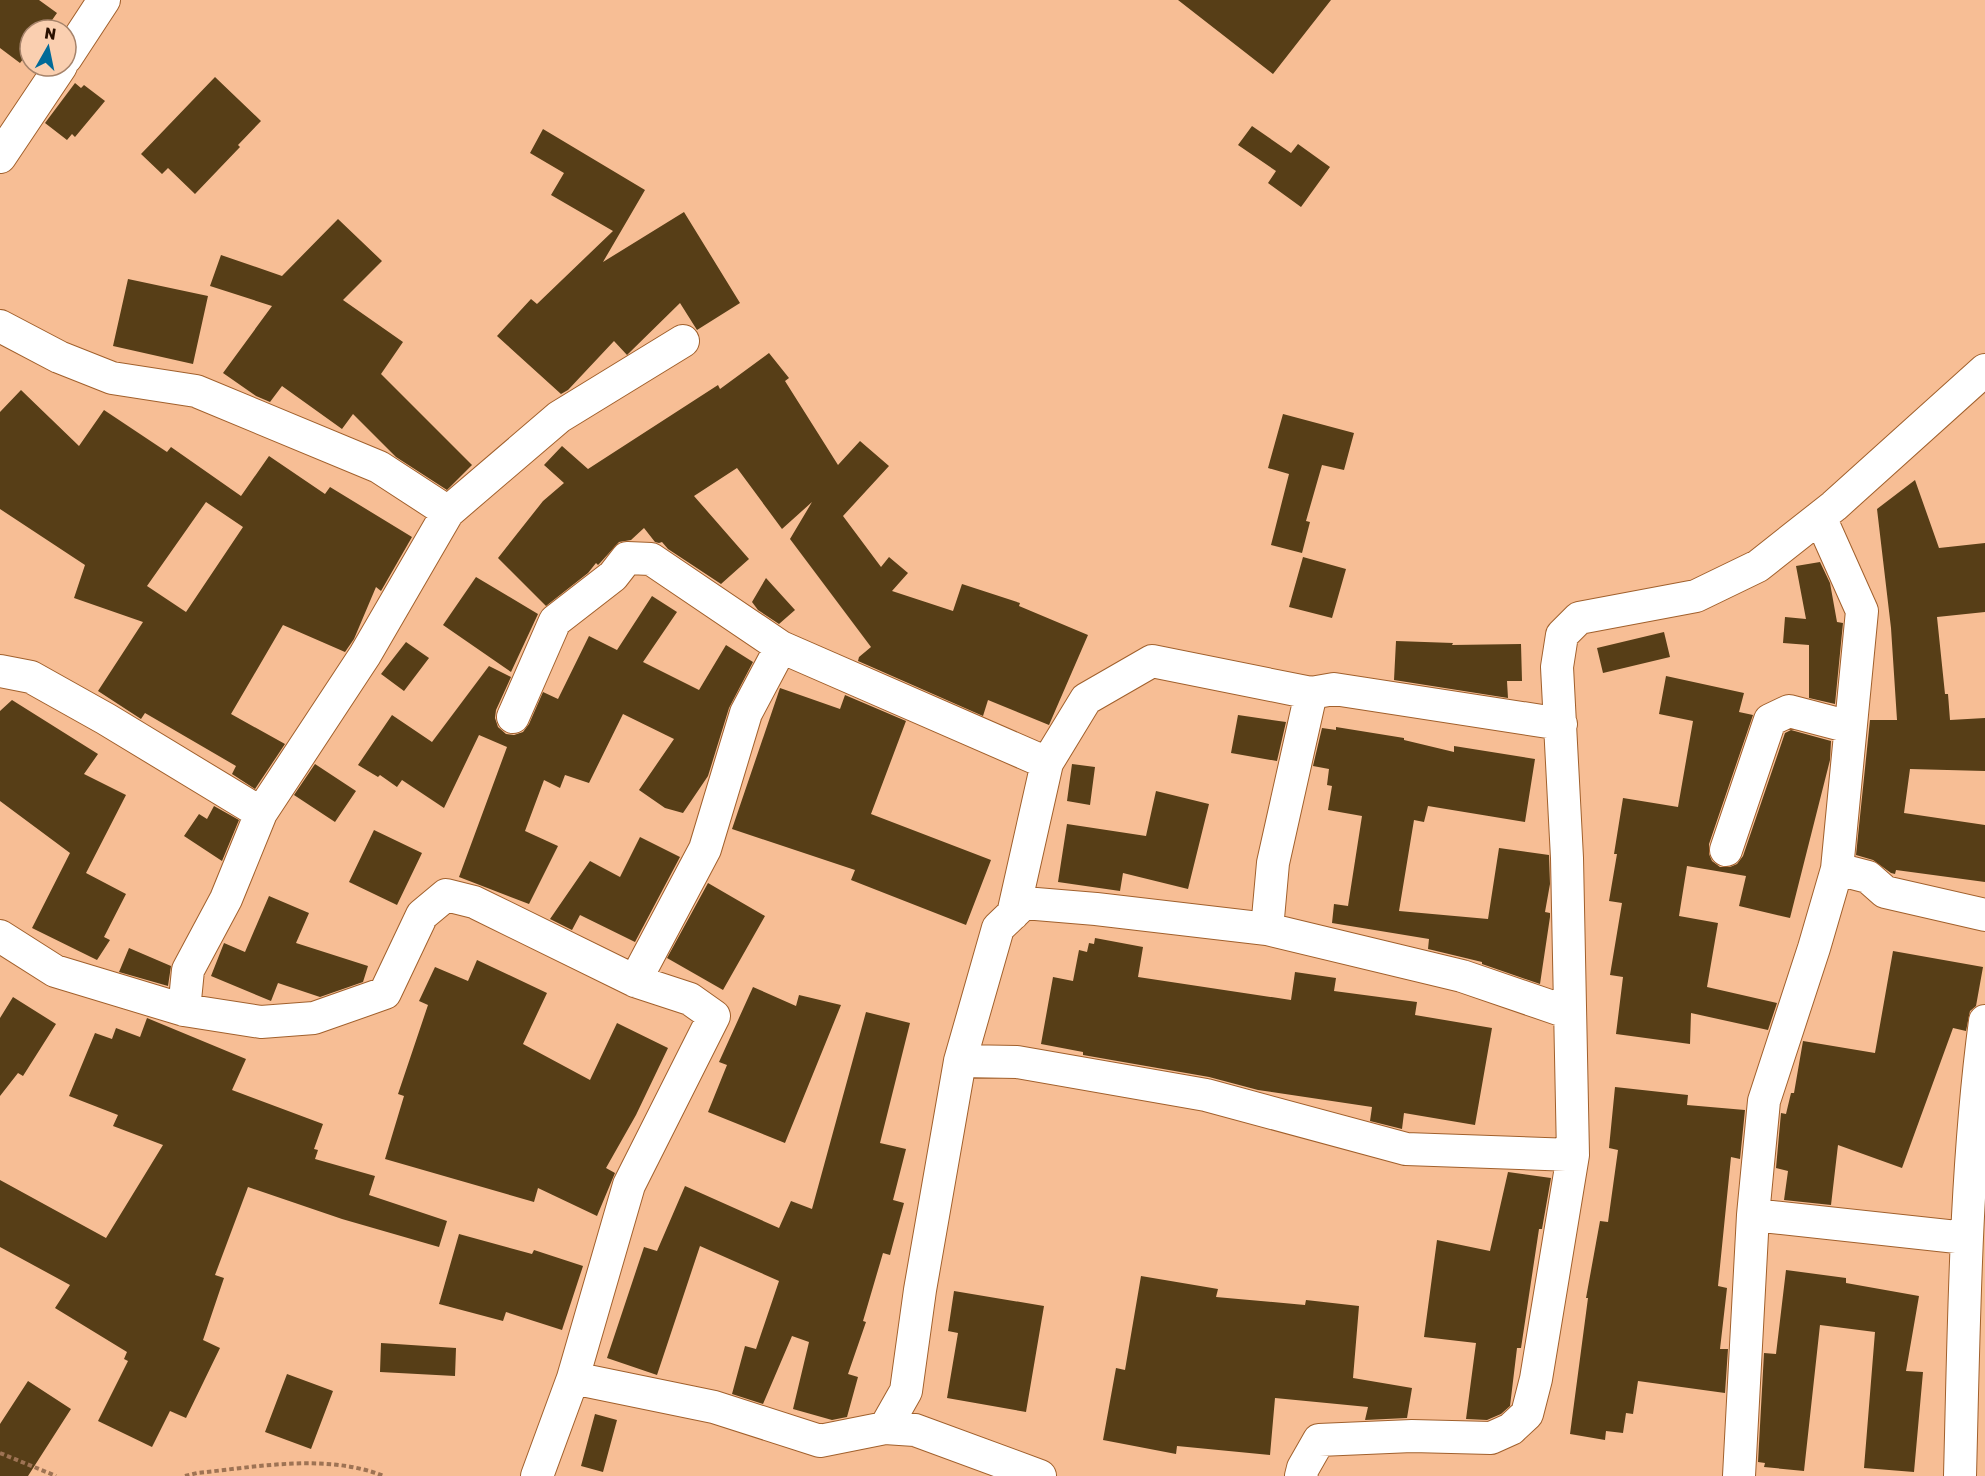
<svg xmlns="http://www.w3.org/2000/svg" width="1985" height="1476" font-family="Rubik,sans-serif">
	<style>
		.building { fill: #573e17; fill-rule: evenodd }
		.lines { fill: none; stroke-linecap: round; stroke-linejoin: round }
		.minor-casing { stroke: #a1602c; stroke-width: 34 }
		.path { stroke: #9e7354; stroke-width: 4; stroke-dasharray: 4.5 3; stroke-linecap: butt }
		.minor { stroke: #fff; stroke-width: 32 }
	</style>
	<rect width="100%" height="100%" fill="#f7be95"/>
	<path class="building" d="M 0,0 L 39,0 L 57,13 L 45,30 L 30,30 L 30,50 L 20,63 L 0,48 Z
		M 1178,0 L 1331,0 L 1273,74 Z
		M 215,77 L 261,121 L 238,145 L 240,147 L 195,194 L 168,168 L 162,174 L 141,154 Z
		M 75,83 L 81,88 L 84,85 L 105,101 L 75,137 L 72,134 L 67,140 L 45,123 Z
		M 1252,126 L 1291,153 L 1298,144 L 1330,167 L 1301,207 L 1268,183 L 1276,171 L 1238,145 Z
		M 543,129 L 645,190 L 603,262 L 684,212 L 740,303 L 697,330 L 680,303 L 627,355 L 614,341 L 568,390 L 561,394 L 497,336 L 531,299 L 537,304 L 613,231 L 551,195 L 564,173 L 530,153 Z
		M 338,219 L 382,261 L 343,300 L 403,342 L 381,374 L 472,465 L 447,490 L 396,457 L 353,414 L 342,429 L 282,386 L 270,402 L 256,396 L 223,373 L 272,306 L 210,286 L 221,255 L 282,276 Z
		M 128,279 L 208,296 L 193,364 L 113,346 Z
		M 769,353 L 789,378 L 785,381 L 838,465 L 860,441 L 889,466 L 843,516 L 881,567 L 889,557 L 908,573 L 892,591 L 953,611 L 962,584 L 1020,603 L 1019,606 L 1088,635 L 1049,725 L 988,700 L 983,716 L 858,661 L 859,657 L 871,647 L 790,539 L 812,502 L 782,529 L 737,468 L 694,496 L 749,559 L 721,584 L 668,549 L 662,542 L 659,543 L 655,542 L 644,528 L 631,540 L 619,542 L 600,563 L 598,565 L 596,563 L 588,573 L 546,606 L 498,558 L 543,501 L 564,483 L 544,465 L 562,446 L 588,469 L 718,385 L 720,389 Z
		M 21,390 L 79,446 L 104,410 L 167,452 L 171,447 L 241,496 L 269,456 L 325,494 L 330,487 L 412,537 L 381,591 L 376,587 L 354,639 L 345,652 L 283,625 L 231,714 L 285,744 L 255,789 L 232,774 L 236,766 L 145,713 L 141,719 L 98,691 L 143,622 L 74,598 L 85,565 L 0,509 L 0,412 ZM 206,502 L 243,527 L 186,612 L 147,586 Z
		M 1283,414 L 1354,433 L 1344,470 L 1322,465 L 1306,521 L 1310,522 L 1302,553 L 1271,545 L 1289,474 L 1268,468 Z
		M 1915,480 L 1939,548 L 1985,543 L 1985,612 L 1937,617 L 1945,694 L 1948,694 L 1950,720 L 1985,718 L 1985,771 L 1910,769 L 1904,813 L 1985,825 L 1985,882 L 1896,870 L 1895,874 L 1891,873 L 1873,860 L 1856,855 L 1870,720 L 1897,720 L 1891,628 L 1877,509 Z
		M 1303,557 L 1346,569 L 1332,618 L 1289,607 Z
		M 1820,562 L 1830,583 L 1837,622 L 1843,623 L 1835,704 L 1809,698 L 1809,645 L 1783,643 L 1785,617 L 1806,619 L 1796,566 Z
		M 476,577 L 538,614 L 511,672 L 443,625 Z
		M 766,578 L 795,610 L 779,624 L 758,610 L 752,602 Z
		M 652,596 L 677,612 L 643,662 L 699,690 L 726,645 L 753,662 L 729,708 L 708,776 L 683,813 L 665,808 L 639,790 L 674,739 L 623,714 L 589,783 L 565,775 L 560,788 L 544,780 L 525,831 L 558,846 L 529,904 L 459,877 L 507,747 L 479,735 L 444,808 L 402,780 L 397,787 L 380,775 L 378,777 L 358,765 L 392,715 L 432,742 L 489,666 L 511,677 L 496,710 L 495,718 L 498,727 L 506,734 L 514,735 L 523,732 L 529,724 L 543,692 L 558,699 L 589,636 L 617,650 Z
		M 1664,632 L 1670,657 L 1603,673 L 1597,648 Z
		M 1396,641 L 1453,643 L 1452,645 L 1521,644 L 1522,681 L 1507,681 L 1508,698 L 1394,680 Z
		M 406,642 L 429,658 L 404,691 L 381,674 Z
		M 1666,676 L 1744,693 L 1739,712 L 1753,715 L 1709,844 L 1709,854 L 1712,861 L 1720,867 L 1730,867 L 1737,864 L 1743,856 L 1785,733 L 1791,730 L 1831,741 L 1830,760 L 1790,918 L 1739,906 L 1746,876 L 1687,866 L 1679,916 L 1718,923 L 1707,987 L 1777,1003 L 1768,1030 L 1691,1013 L 1690,1044 L 1616,1034 L 1623,977 L 1610,975 L 1622,903 L 1609,901 L 1617,854 L 1614,854 L 1623,798 L 1678,807 L 1693,721 L 1659,714 Z
		M 780,688 L 840,709 L 845,695 L 906,721 L 871,814 L 991,860 L 966,925 L 851,880 L 855,870 L 732,829 Z
		M 12,700 L 98,754 L 84,774 L 126,795 L 86,873 L 126,894 L 104,937 L 110,940 L 97,960 L 32,928 L 70,853 L 0,801 L 0,711 Z
		M 1238,715 L 1286,722 L 1277,761 L 1231,753 Z
		M 1336,727 L 1404,738 L 1404,740 L 1454,752 L 1454,746 L 1535,759 L 1525,822 L 1428,806 L 1424,822 L 1414,820 L 1399,911 L 1488,919 L 1499,848 L 1549,855 L 1550,884 L 1545,912 L 1550,913 L 1550,917 L 1540,984 L 1482,964 L 1482,962 L 1428,949 L 1429,939 L 1332,923 L 1334,904 L 1348,906 L 1362,816 L 1328,810 L 1332,786 L 1327,785 L 1329,769 L 1313,766 L 1322,728 L 1336,730 Z
		M 315,764 L 356,791 L 335,822 L 294,795 Z
		M 1072,764 L 1095,767 L 1090,805 L 1067,801 Z
		M 1156,791 L 1209,804 L 1188,889 L 1123,873 L 1120,891 L 1058,882 L 1067,824 L 1146,836 Z
		M 214,806 L 239,820 L 222,861 L 184,836 L 199,814 L 207,819 Z
		M 374,830 L 422,853 L 397,905 L 349,882 Z
		M 640,837 L 680,857 L 635,942 L 580,915 L 572,930 L 550,919 L 590,861 L 620,877 Z
		M 708,883 L 765,916 L 723,990 L 667,958 Z
		M 269,896 L 309,913 L 296,943 L 368,966 L 363,982 L 320,997 L 278,983 L 271,1001 L 211,976 L 224,943 L 245,952 Z
		M 1095,938 L 1143,947 L 1138,977 L 1291,1000 L 1295,972 L 1336,978 L 1334,991 L 1417,1002 L 1415,1015 L 1492,1028 L 1475,1125 L 1404,1113 L 1402,1129 L 1370,1121 L 1372,1107 L 1258,1090 L 1209,1077 L 1083,1055 L 1083,1052 L 1041,1044 L 1053,977 L 1073,981 L 1079,950 L 1087,952 L 1089,943 L 1094,944 Z
		M 129,948 L 171,966 L 168,986 L 119,972 Z
		M 1893,951 L 1983,967 L 1976,1006 L 1970,1011 L 1966,1031 L 1953,1028 L 1902,1168 L 1838,1145 L 1831,1205 L 1784,1200 L 1788,1171 L 1776,1168 L 1781,1113 L 1786,1114 L 1791,1093 L 1794,1093 L 1803,1041 L 1875,1053 Z
		M 477,960 L 547,993 L 523,1044 L 590,1080 L 617,1023 L 668,1048 L 636,1115 L 606,1168 L 615,1173 L 597,1216 L 538,1188 L 534,1202 L 385,1159 L 404,1096 L 398,1094 L 428,1005 L 419,1001 L 435,967 L 468,981 Z
		M 753,987 L 796,1006 L 799,995 L 841,1005 L 785,1143 L 708,1112 L 727,1065 L 719,1062 Z
		M 13,997 L 56,1024 L 23,1076 L 18,1073 L 0,1096 L 0,1018 Z
		M 866,1012 L 910,1023 L 880,1143 L 906,1149 L 893,1200 L 904,1203 L 890,1255 L 883,1253 L 863,1321 L 866,1322 L 848,1374 L 858,1377 L 847,1417 L 832,1420 L 793,1409 L 809,1342 L 792,1336 L 763,1404 L 732,1394 L 745,1346 L 756,1349 L 779,1281 L 700,1246 L 657,1375 L 607,1358 L 644,1247 L 657,1251 L 685,1186 L 779,1228 L 791,1201 L 812,1209 Z
		M 147,1018 L 246,1059 L 232,1090 L 323,1124 L 314,1149 L 318,1150 L 315,1159 L 375,1176 L 369,1195 L 447,1221 L 439,1247 L 342,1219 L 248,1187 L 215,1275 L 224,1278 L 203,1340 L 220,1348 L 186,1418 L 170,1411 L 152,1447 L 98,1421 L 128,1361 L 124,1359 L 127,1352 L 55,1308 L 70,1285 L 0,1247 L 0,1180 L 106,1238 L 163,1145 L 113,1126 L 118,1115 L 69,1096 L 95,1033 L 112,1039 L 116,1028 L 140,1037 Z
		M 1615,1087 L 1688,1095 L 1687,1105 L 1745,1110 L 1740,1159 L 1731,1157 L 1718,1286 L 1727,1288 L 1720,1349 L 1728,1349 L 1725,1393 L 1638,1381 L 1633,1414 L 1626,1413 L 1623,1433 L 1606,1431 L 1605,1440 L 1570,1434 L 1588,1298 L 1586,1298 L 1600,1221 L 1608,1222 L 1618,1150 L 1609,1148 Z
		M 1508,1172 L 1551,1178 L 1542,1229 L 1539,1229 L 1521,1348 L 1517,1348 L 1510,1406 L 1501,1414 L 1487,1420 L 1466,1419 L 1476,1343 L 1424,1337 L 1437,1240 L 1490,1251 Z
		M 459,1234 L 532,1254 L 534,1250 L 583,1266 L 562,1330 L 506,1312 L 503,1321 L 439,1304 Z
		M 1786,1270 L 1846,1278 L 1846,1283 L 1919,1296 L 1906,1371 L 1923,1372 L 1914,1472 L 1864,1468 L 1875,1332 L 1820,1325 L 1804,1471 L 1764,1467 L 1765,1463 L 1758,1462 L 1764,1353 L 1776,1354 Z
		M 1141,1276 L 1218,1289 L 1216,1297 L 1305,1305 L 1306,1300 L 1359,1306 L 1353,1378 L 1412,1388 L 1407,1418 L 1365,1420 L 1368,1407 L 1275,1398 L 1270,1455 L 1177,1446 L 1176,1454 L 1103,1440 L 1116,1368 L 1125,1370 Z
		M 954,1291 L 1044,1306 L 1026,1412 L 947,1398 L 958,1333 L 948,1331 Z
		M 381,1343 L 456,1348 L 455,1376 L 380,1372 Z
		M 287,1374 L 333,1391 L 311,1449 L 265,1432 Z
		M 28,1381 L 71,1409 L 28,1476 L 0,1476 L 0,1424 Z
		M 595,1414 L 617,1420 L 603,1472 L 581,1466 Z"/>
	<g class="lines">
		<defs>
			<path id="minor" d="M 66,58 L 104,0
				M 0,157 L 61,66
				M 0,326 L 59,357 L 112,378 L 196,391 L 379,467 L 448,512
				M 0,671 L 31,677 L 106,719 L 261,813
				M 513,717 L 555,621 L 613,576 L 627,558 L 651,559 L 781,647 L 1047,763
				M 1726,850 L 1770,720 L 1789,711 L 1850,727
				M 1837,869 L 1868,877 L 1885,892 L 1985,915
				M 1013,914 L 1047,763 L 1086,699 L 1152,661 L 1311,693 L 1334,689 L 1561,724
				M 1267,929 L 1273,863 L 1311,693
				M 0,936 L 55,971 L 184,1010 L 261,1022 L 314,1018 L 385,993 L 422,915 L 446,895 L 474,902 L 635,981 L 690,999 L 714,1016 L 629,1185 L 573,1378 L 537,1476
				M 635,981 L 705,849 L 746,713 L 781,647
				M 184,1010 L 188,970 L 226,899 L 261,813 L 365,655 L 448,512 L 559,417 L 683,341
				M 960,1061 L 1017,1062 L 1206,1095 L 1406,1149 L 1573,1155
				M 1753,1215 L 1966,1238
				M 573,1378 L 714,1407 L 820,1441 L 885,1428 L 906,1391 L 920,1290 L 960,1061 L 998,928 L 1024,903 L 1096,909 L 1267,929 L 1462,976 L 1570,1013
				M 885,1428 L 915,1430 L 1040,1476
				M 1301,1476 L 1303,1468 L 1319,1440 L 1412,1436 L 1491,1438 L 1511,1429 L 1527,1414 L 1536,1379 L 1573,1155 L 1567,858 L 1557,667 L 1562,635 L 1579,618 L 1696,596 L 1758,566 L 1834,506 L 1985,370
				M 1739,1476 L 1753,1215 L 1764,1101 L 1814,948 L 1837,869 L 1862,611 L 1820,517
				M 1960,1476 C 1964,1324 1965,1172 1985,1021"/>
		</defs>
		<use href="#minor" class="minor-casing"/>
		<path class="path" d="M 0,1453 L 56,1476
			M 185,1476 L 197,1473 C 258,1467 325,1453 384,1476"/>
		<use href="#minor" class="minor"/>
	</g>
	<g transform="translate(48 48) rotate(9)"><circle r="28" fill="#facfb0" stroke="#a6836a" stroke-width="1.5"/>
	<path d="M0-4.5L10 22L0 15L-10 22Z" fill="#016a98"/>
	<text y="-9" font-size="16" font-weight="bold" text-anchor="middle" fill="#291000">N</text>
	</g>
</svg>
